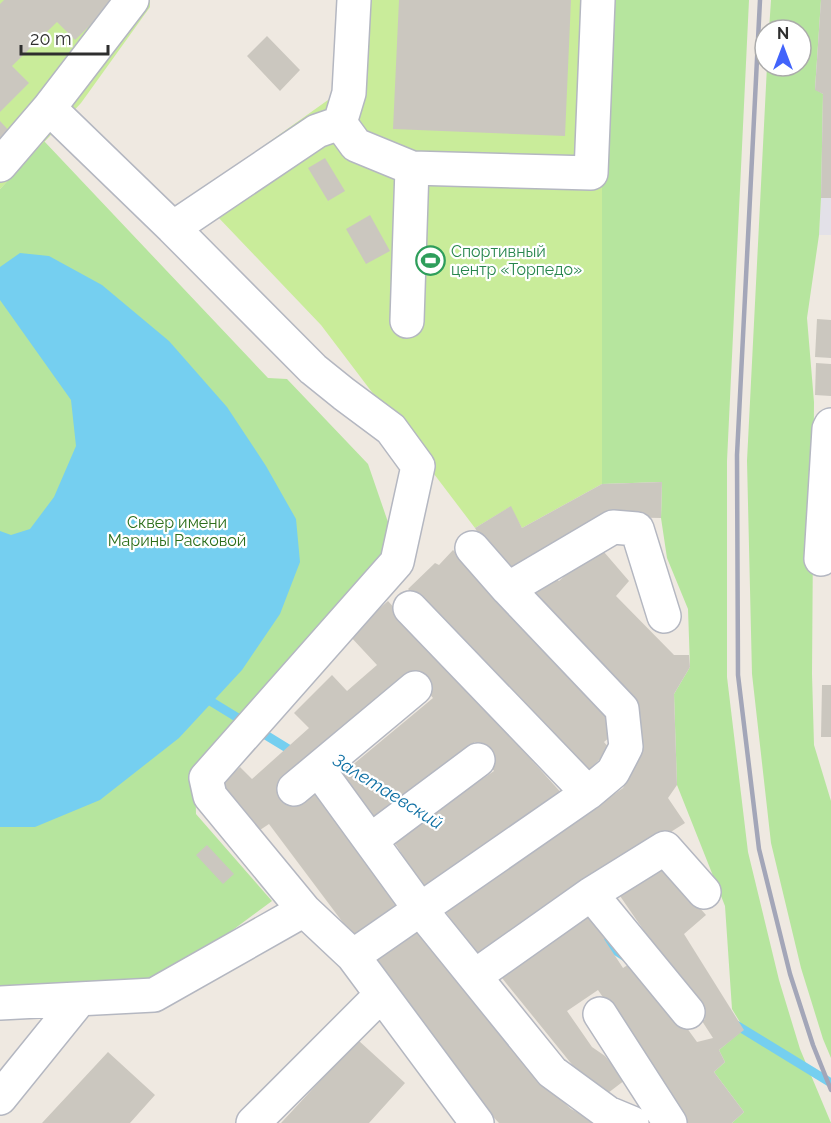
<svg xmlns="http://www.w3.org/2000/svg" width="831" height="1123" font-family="Raleway,sans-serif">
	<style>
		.industrial { fill: #e3e1e8 }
		.green { fill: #b6e59e }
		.pitch { fill: #c9ec9a }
		.water { fill: #75cff0 }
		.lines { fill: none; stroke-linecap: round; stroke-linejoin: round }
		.stream { stroke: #75cff0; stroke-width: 9 }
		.building { fill: #cbc7bf }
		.minor-casing { stroke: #b4b7c1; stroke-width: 36 }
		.minor { stroke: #fff; stroke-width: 33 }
		.rail { stroke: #a3a6b8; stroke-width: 4.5 }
		.labels { text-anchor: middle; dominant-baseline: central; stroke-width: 4.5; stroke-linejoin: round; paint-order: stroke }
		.leisure-label { font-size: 16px; fill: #27864d; stroke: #fff; text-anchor: start }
		.park-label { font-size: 16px; fill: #2c6e1b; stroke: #fff }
		.water-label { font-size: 18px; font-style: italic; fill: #0d6fa3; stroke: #fff }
	</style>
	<rect width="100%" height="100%" fill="#efe9e1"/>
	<path class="industrial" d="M 821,0 L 831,0 L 831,235 L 819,235 L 821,198 L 823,94 L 815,90 Z"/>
	<path class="green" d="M 608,0 L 749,0 L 727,461 L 727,677 L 748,852 L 779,980 L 800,1049 L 831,1123 L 732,1123 L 744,1112 L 714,1072 L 725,1062 L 719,1050 L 744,1029 L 732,1009 L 725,906 L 677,785 L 674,694 L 690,667 L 688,609 L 667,558 L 661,518 L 662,482 L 602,484 L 602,434 L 591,375 Z
		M 771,0 L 821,0 L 815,89 L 823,94 L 821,198 L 819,235 L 807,318 L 814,402 L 812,674 L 814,745 L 831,801 L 831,1058 L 823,1039 L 801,968 L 771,843 L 752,674 L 747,461 L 767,66 L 801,66 L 801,30 L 769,30 Z
		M 44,141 L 268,378 L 287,379 L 368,464 L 390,528 L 387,550 L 195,775 L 196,814 L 272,901 L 164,981 L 0,990 L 0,189 Z"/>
	<path class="pitch" d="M 0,0 L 150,0 L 150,7 L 81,103 L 0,189 Z
		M 343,0 L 612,0 L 602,190 L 602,484 L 522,528 L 510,507 L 475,528 L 321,325 L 196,194 L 335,95 Z"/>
	<path class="water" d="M 20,253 L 49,256 L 102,285 L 169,341 L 227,407 L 266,466 L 296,519 L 300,562 L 280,614 L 242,670 L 179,738 L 100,800 L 35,827 L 0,827 L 0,531 L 11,535 L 30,529 L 54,497 L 76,446 L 71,400 L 0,300 L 0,267 Z"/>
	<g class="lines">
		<path class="stream" d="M 202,696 L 295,753
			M 601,941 L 627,958
			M 733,1023 L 831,1083"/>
	</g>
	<path class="building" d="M 4,0 L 116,0 L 75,40 L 57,22 L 12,66 L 29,83 L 0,112 L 0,4 Z
		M 399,0 L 571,0 L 565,136 L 393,129 Z
		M 821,0 L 831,0 L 831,198 L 821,198 L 823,94 L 815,90 Z
		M 267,36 L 300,70 L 280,91 L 247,56 Z
		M 0,121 L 13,135 L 0,148 Z
		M 325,158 L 345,191 L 328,201 L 308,168 Z
		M 370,215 L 390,251 L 366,264 L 346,229 Z
		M 817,319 L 831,320 L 831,358 L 815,357 Z
		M 816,363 L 831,364 L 831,396 L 815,395 Z
		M 662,482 L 661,518 L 607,517 L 502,573 L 475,528 L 511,506 L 522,528 L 602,484 Z
		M 598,545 L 629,581 L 616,596 L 674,655 L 689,655 L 690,667 L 674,694 L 677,785 L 668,798 L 685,823 L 476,955 L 445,911 L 623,788 L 632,769 L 636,752 L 532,595 L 550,575 L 559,581 Z
		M 453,550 L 605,703 L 617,731 L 604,742 L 610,749 L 586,773 L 408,589 L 435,563 L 439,565 Z
		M 388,601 L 565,797 L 423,888 L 393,840 L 494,771 L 475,742 L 374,823 L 338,777 L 433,698 L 412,673 L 317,785 L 402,907 L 356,940 L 269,824 L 257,832 L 221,784 L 240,767 L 252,779 L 309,728 L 294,713 L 332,675 L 347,691 L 377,665 L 349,635 Z
		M 822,685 L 831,685 L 831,737 L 821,737 Z
		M 207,845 L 234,874 L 223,884 L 196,855 Z
		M 658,861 L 706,915 L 684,934 L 744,1030 L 719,1050 L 725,1062 L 714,1072 L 744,1112 L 732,1123 L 688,1123 L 598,990 L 567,1011 L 592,1047 L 605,1056 L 625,1080 L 608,1093 L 574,1067 L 502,978 L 592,912 L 612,934 L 604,939 L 623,968 L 637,959 L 697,1042 L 713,1038 L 702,1021 L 705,1019 L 620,896 L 632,887 Z
		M 417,927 L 543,1083 L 571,1109 L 598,1123 L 499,1123 L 483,1106 L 373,961 Z
		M 358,1040 L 405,1083 L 369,1123 L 281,1123 Z
		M 108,1052 L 155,1095 L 130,1123 L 42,1123 Z"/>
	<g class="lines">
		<defs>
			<path id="minor" d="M 49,108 L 173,228 L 317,131 L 340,123
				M 340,123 L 356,145 L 412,168 L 591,173 L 598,0
				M 340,123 L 349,93 L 354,0
				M 0,165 L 49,108 L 132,0
				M 173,228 L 313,369 L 344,394 L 391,429 L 418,466 L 397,562 L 206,778 L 210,796 L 304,910 L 353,956 L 477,1123
				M 407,321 L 412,168
				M 821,559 L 829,429 L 831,425
				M 508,589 L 613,527 L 637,529 L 664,616
				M 410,608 L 588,793
				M 318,769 L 420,909 L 552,1072 L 608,1113 L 632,1123
				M 294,789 L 415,688
				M 371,840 L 478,760
				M 591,894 L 688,1012
				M 353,956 L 588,793 L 613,772 L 626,747 L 622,709 L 508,589 L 472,548
				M 475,976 L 591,894 L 665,848 L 704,892
				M 0,1003 L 154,995 L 304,910
				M 600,1014 L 670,1123
				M 0,1098 L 80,999
				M 253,1123 L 381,995"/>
		</defs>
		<use href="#minor" class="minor-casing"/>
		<use href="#minor" class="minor"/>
		<path class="rail" d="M 760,0 L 737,455 L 738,675 L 759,849 L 790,974 L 813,1045 L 831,1090"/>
	</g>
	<defs>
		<symbol id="stadium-ring" viewBox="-11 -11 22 22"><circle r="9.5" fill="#fff" stroke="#2e9e5b" stroke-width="1.5"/><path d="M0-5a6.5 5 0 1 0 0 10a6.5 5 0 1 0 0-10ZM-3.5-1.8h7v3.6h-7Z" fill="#2e9e5b"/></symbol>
	</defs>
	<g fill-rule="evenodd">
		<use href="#stadium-ring" x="414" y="244" width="33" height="33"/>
	</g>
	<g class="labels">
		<g class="leisure-label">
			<text x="451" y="251">Спортивный<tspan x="451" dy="18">центр «Торпедо»</tspan></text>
		</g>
		<g class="park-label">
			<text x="177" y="522">Сквер имени<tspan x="177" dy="18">Марины Расковой</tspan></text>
		</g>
		<g class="water-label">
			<text transform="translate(388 791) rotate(32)">Залетаевский</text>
		</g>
	</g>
	<g transform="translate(783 48)"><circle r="28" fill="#ffffff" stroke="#ababab" stroke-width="1.5"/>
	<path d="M0-4.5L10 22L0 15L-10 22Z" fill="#4264fb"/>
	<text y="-9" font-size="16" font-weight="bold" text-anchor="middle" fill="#2e2e2e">N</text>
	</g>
	<path d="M21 45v9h87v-9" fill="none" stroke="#2e2e2e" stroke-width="3"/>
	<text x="30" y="45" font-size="18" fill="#2e2e2e" stroke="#ffffff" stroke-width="4.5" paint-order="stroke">20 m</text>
</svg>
